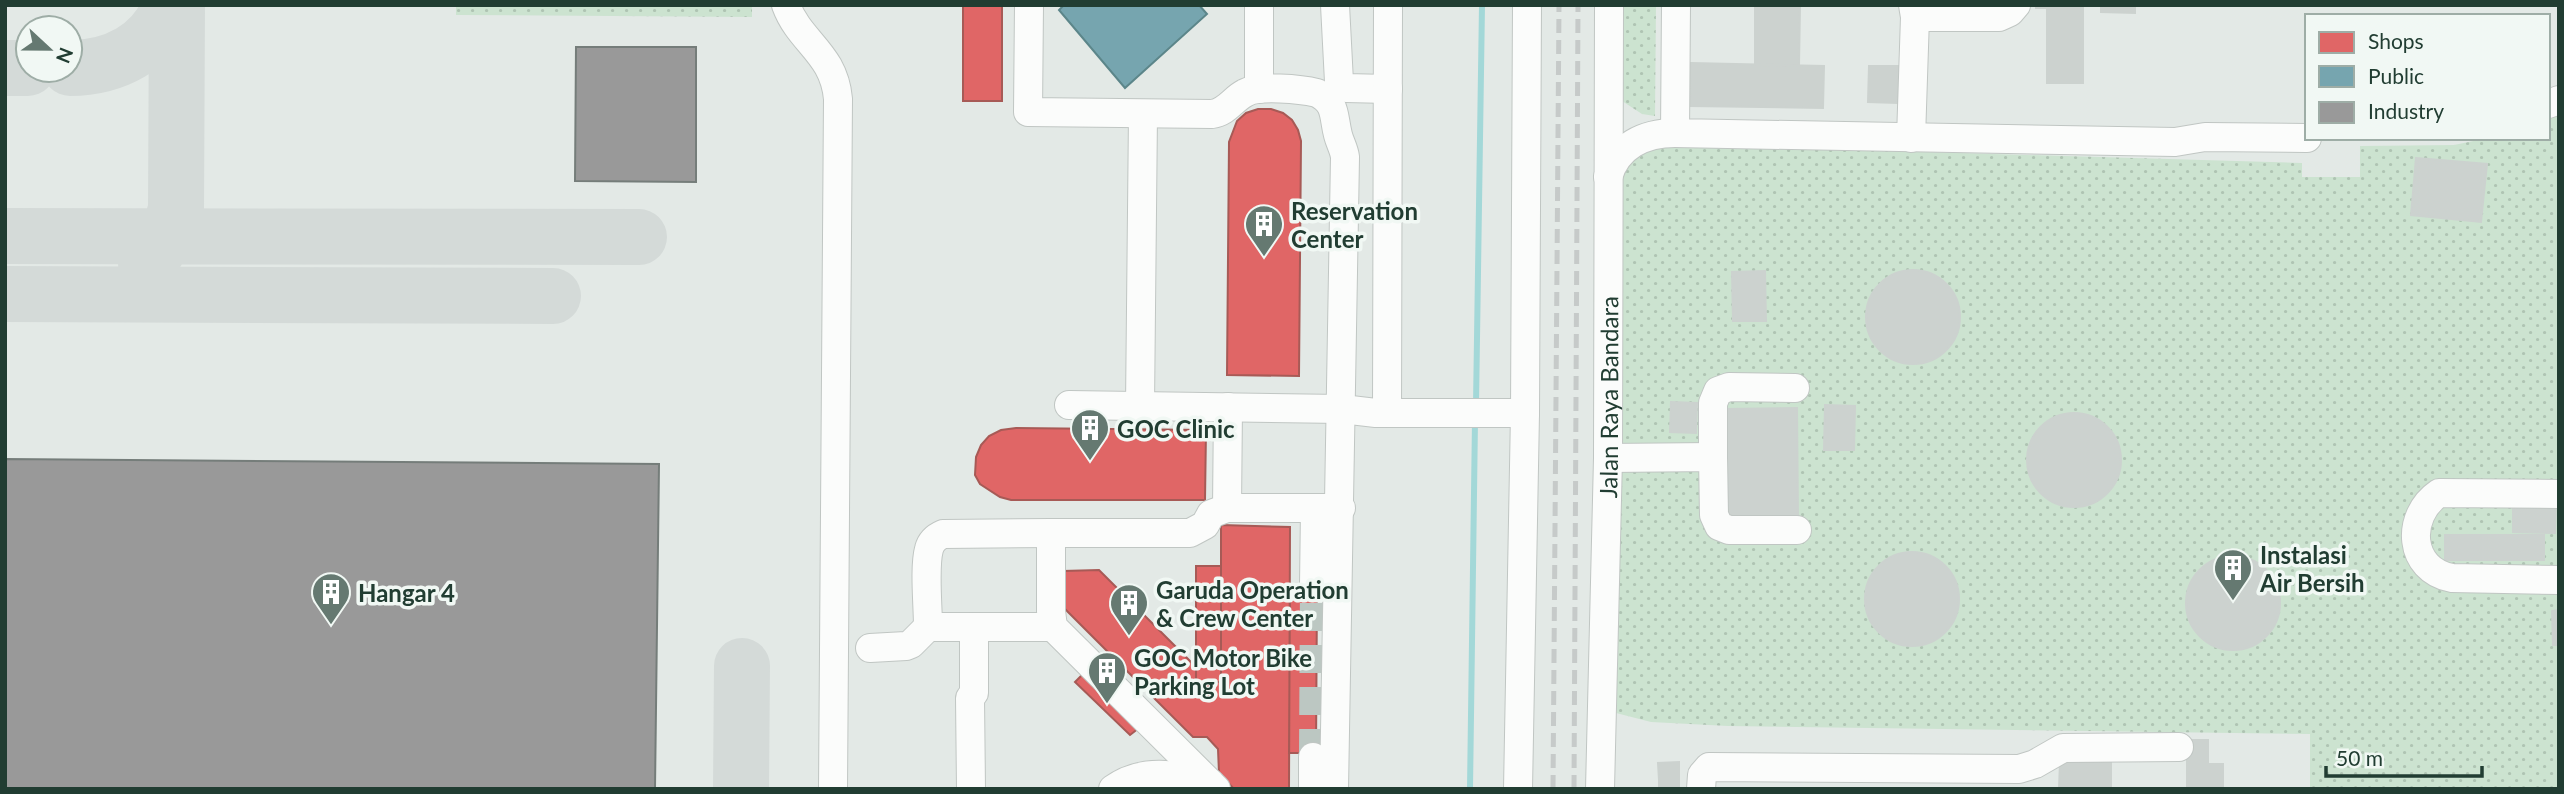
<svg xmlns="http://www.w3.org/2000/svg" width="2564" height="794" font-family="Lato,sans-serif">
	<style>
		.grass { fill: url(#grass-dots) }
		.shops { fill: #e06666; stroke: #a75a56; stroke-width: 2 }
		.public { fill: #76a5af; stroke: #5c868a; stroke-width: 2 }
		.industry { fill: #999; stroke: #757d7a; stroke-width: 2 }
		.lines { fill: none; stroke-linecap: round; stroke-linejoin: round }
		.stream { stroke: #a3d8d8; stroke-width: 6 }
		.taxiway { stroke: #d4dad8; stroke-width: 56 }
		.building { fill: #ccd2cf; stroke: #ccd2cf; stroke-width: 2 }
		.minor-tunnel { stroke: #bcc7c2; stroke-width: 28; stroke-dasharray: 28 14; stroke-linecap: butt }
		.minor-casing { stroke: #c0c6c3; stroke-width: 30 }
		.minor { stroke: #fbfcfb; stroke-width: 28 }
		.rail { stroke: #c6cac9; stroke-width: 5; stroke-dasharray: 14 7; stroke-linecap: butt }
		.labels { text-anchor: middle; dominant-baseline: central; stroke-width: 7; stroke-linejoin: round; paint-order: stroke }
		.poi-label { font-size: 24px; font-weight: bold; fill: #213d32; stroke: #f1f8f4; text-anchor: start }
		.street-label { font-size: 24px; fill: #213d32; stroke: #f1f8f4 }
	</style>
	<defs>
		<pattern id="grass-dots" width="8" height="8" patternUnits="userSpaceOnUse" patternTransform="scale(1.75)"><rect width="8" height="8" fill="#cce3d0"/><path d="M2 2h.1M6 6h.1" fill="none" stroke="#afc4b3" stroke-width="1.8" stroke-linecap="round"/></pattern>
	</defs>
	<rect width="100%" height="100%" fill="#e3e9e6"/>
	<path class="grass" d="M 456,5 L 752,5 L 752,17 L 456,15 Z
		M 1621,5 L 1656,6 L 1655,116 L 1642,114 L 1619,99 Z
		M 2559,114 L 2559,789 L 2310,789 L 2310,734 L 1728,726 L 1651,722 L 1616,713 L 1620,167 L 1655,144 L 2302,163 L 2302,177 L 2360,177 L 2360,146 L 2454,145 L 2488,138 L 2548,138 L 2548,118 Z"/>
	<path class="shops" d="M 963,5 L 1002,5 L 1002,101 L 963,101 Z
		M 1258,109 L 1271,109 L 1283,113 L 1292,120 L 1298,130 L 1301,141 L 1299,376 L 1227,375 L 1229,142 L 1237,121 L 1246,113 Z
		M 1016,428 L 1206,430 L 1205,500 L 1011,500 L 1000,497 L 980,484 L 975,475 L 976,457 L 981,445 L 989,436 L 1001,430 Z
		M 1221,525 L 1290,527 L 1289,789 L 1234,789 L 1219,773 L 1218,749 L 1207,737 L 1193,737 L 1063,607 L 1063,571 L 1099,570 L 1196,667 L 1196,682 L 1221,682 Z
		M 1196,566 L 1221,566 L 1221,682 L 1196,682 Z
		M 1290,588 L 1317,588 L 1316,753 L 1289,753 Z
		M 1083,674 L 1139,728 L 1130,735 L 1075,682 Z"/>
	<path class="public" d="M 1064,5 L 1199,5 L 1207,14 L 1125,88 L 1059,10 Z"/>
	<path class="industry" d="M 576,47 L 696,47 L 696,182 L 575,181 Z
		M 5,459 L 659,464 L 655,789 L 5,789 Z"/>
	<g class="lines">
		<path class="stream" d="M 1476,405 L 1482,5
			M 1470,789 L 1475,420"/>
		<path class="taxiway" d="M 5,68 L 28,68
			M 70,68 C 113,68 155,48 170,5
			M 5,236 L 639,237
			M 146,264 C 162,248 171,231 176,209 L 177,5
			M 5,294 L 553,296
			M 741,789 L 742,666"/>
	</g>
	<path class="building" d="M 1755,5 L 1800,5 L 1799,66 L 1755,65 Z
		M 2036,5 L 2083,5 L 2083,83 L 2047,83 L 2047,8 L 2036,8 Z
		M 2101,5 L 2135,5 L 2135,13 L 2101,12 Z
		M 1691,63 L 1824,66 L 1823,108 L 1690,106 Z
		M 1869,66 L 1898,66 L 1897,103 L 1868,102 Z
		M 2416,158 L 2487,164 L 2481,222 L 2411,215 Z
		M1866 317a47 47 0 1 1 94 0a47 47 0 1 1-94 0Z
		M 1765,271 L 1766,321 L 1733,321 L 1732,272 Z
		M 1671,402 L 1697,403 L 1696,433 L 1670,432 Z
		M 1825,405 L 1855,406 L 1854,450 L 1824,450 Z
		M 1797,408 L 1798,518 L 1727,518 L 1726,409 Z
		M2027 460a47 47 0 1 1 94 0a47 47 0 1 1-94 0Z
		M 2513,504 L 2556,505 L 2555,533 L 2513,532 Z
		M 2445,535 L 2544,535 L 2544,560 L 2445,560 Z
		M1865 599a47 47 0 1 1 94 0a47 47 0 1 1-94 0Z
		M2186 603a47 47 0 1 1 94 0a47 47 0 1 1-94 0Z
		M 2559,610 L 2559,645 L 2553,645 L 2552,611 Z
		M 2187,740 L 2208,740 L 2208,764 L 2223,764 L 2223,789 L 2187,789 Z
		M 2111,761 L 2111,789 L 2059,789 L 2060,762 Z
		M 1679,762 L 1679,780 L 1659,780 L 1658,763 Z
		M 1659,780 L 1679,780 L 1679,789 L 1659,789 Z"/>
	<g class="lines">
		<path class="minor-tunnel" d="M 1313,757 L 1314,585"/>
		<defs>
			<g id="minor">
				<path d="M 786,5 C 800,43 834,53 838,99 L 833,789"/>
				<path d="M 1029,5 L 1028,112 L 1212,114 C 1227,112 1233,99 1245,93 C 1258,85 1301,89 1317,93 C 1337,103 1333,116 1338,135 C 1340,143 1344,149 1345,157 L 1334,789"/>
				<path d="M 1335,5 L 1339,82 L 1346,88 L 1388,89"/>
				<path d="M 1676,5 L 1675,133 L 2175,142 L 2205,137 L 2307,138"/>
				<path d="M 1915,17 L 1999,17 L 2010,12 L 2016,5"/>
				<path d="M 1259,89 L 1259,5"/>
				<path d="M 2548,104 L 2559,100"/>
				<path d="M 1911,138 L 1915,17 L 1913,5"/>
				<path d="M 1608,177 C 1617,146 1644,133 1675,133"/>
				<path d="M 1069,405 L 1342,409 L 1376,413 L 1525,413"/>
				<path d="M 1140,406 L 1143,114"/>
				<path d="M 1387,413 L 1388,5"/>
				<path d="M 1713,457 L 1713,403 L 1718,391 L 1729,387 L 1795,388"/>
				<path d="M 1608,458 L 1713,457 L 1714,515 L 1719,526 L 1729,530 L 1797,530"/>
				<path d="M 2559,494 L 2439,493 C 2405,516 2408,570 2452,578 L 2559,580"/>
				<path d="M 1227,508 L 1341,508"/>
				<path d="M 1051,533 L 943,534 C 936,537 931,541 929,549 C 924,567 928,606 928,627 L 1053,627"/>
				<path d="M 1314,585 L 1315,509"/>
				<path d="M 870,648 L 906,646 L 911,644 L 928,627"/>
				<path d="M 971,789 L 970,698 L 974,693 L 974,627"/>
				<path d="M 1113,789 C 1144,767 1176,775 1210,783"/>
				<path d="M 1216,789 L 1053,627 L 1051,611 L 1051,533 L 1190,533 L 1205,525 L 1211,514 L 1227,508 L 1228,407"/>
				<path d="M 1313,789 L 1313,757"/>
				<path d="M 1518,789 L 1525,413 L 1527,5"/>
				<path id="s1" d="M 1600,789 L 1608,458 L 1609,5"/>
				<path d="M 1701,789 L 1702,775 L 1709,767 L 2019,769 L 2035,764 L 2063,748 L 2179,747"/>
			</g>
		</defs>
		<use href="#minor" class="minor-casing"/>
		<use href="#minor" class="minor"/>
		<path class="rail" d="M 1553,789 L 1559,5
			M 1574,789 L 1578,5"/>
	</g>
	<defs>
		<symbol id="building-pin" viewBox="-11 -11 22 30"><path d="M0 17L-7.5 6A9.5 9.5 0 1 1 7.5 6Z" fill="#657971" stroke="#f1f8f4"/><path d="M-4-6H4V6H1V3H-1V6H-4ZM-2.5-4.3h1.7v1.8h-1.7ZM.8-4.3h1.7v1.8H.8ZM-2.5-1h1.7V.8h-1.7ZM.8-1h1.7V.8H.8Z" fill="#fff"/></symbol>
	</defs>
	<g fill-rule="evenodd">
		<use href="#building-pin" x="1242" y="202" width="44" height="60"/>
		<use href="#building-pin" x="1068" y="406" width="44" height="60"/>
		<use href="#building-pin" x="2211" y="546" width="44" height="60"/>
		<use href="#building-pin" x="309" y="570" width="44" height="60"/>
		<use href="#building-pin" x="1107" y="581" width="44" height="60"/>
		<use href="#building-pin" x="1085" y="649" width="44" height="60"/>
	</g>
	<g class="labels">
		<g class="poi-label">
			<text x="1291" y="210">Reservation<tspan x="1291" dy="28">Center</tspan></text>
			<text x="1117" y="428">GOC Clinic</text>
			<text x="2260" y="554">Instalasi<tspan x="2260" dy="28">Air Bersih</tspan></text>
			<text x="1156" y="589">Garuda Operation<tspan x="1156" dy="28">&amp; Crew Center</tspan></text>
			<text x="358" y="592">Hangar 4</text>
			<text x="1134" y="657">GOC Motor Bike<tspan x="1134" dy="28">Parking Lot</tspan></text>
		</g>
		<g class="street-label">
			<text stroke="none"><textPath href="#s1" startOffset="392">Jalan Raya Bandara</textPath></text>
		</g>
	</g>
	<rect width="2564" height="794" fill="none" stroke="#213d32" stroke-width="14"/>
	<rect x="2305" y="14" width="245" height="126" fill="#f1f8f4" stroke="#9eada6" stroke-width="2"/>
	<rect x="2319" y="32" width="35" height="21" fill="#e06666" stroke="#9eada6" stroke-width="2"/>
	<text x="2368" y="49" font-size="21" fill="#213d32">Shops</text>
	<rect x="2319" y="66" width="35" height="21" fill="#76a5af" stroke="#9eada6" stroke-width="2"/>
	<text x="2368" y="84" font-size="21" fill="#213d32">Public</text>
	<rect x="2319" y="102" width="35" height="21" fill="#999999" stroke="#9eada6" stroke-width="2"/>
	<text x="2368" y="119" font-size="21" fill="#213d32">Industry</text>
	<g transform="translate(49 49) rotate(112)"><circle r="33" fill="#f1f8f4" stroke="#9eada6" stroke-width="2"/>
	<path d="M0-5L12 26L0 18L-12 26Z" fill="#657971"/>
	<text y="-10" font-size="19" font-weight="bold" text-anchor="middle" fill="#213d32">N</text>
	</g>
	<path d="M2326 766v10h156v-10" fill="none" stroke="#213d32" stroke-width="3.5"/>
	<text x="2336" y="766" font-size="21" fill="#213d32" stroke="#f1f8f4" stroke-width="5" paint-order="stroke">50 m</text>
</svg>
